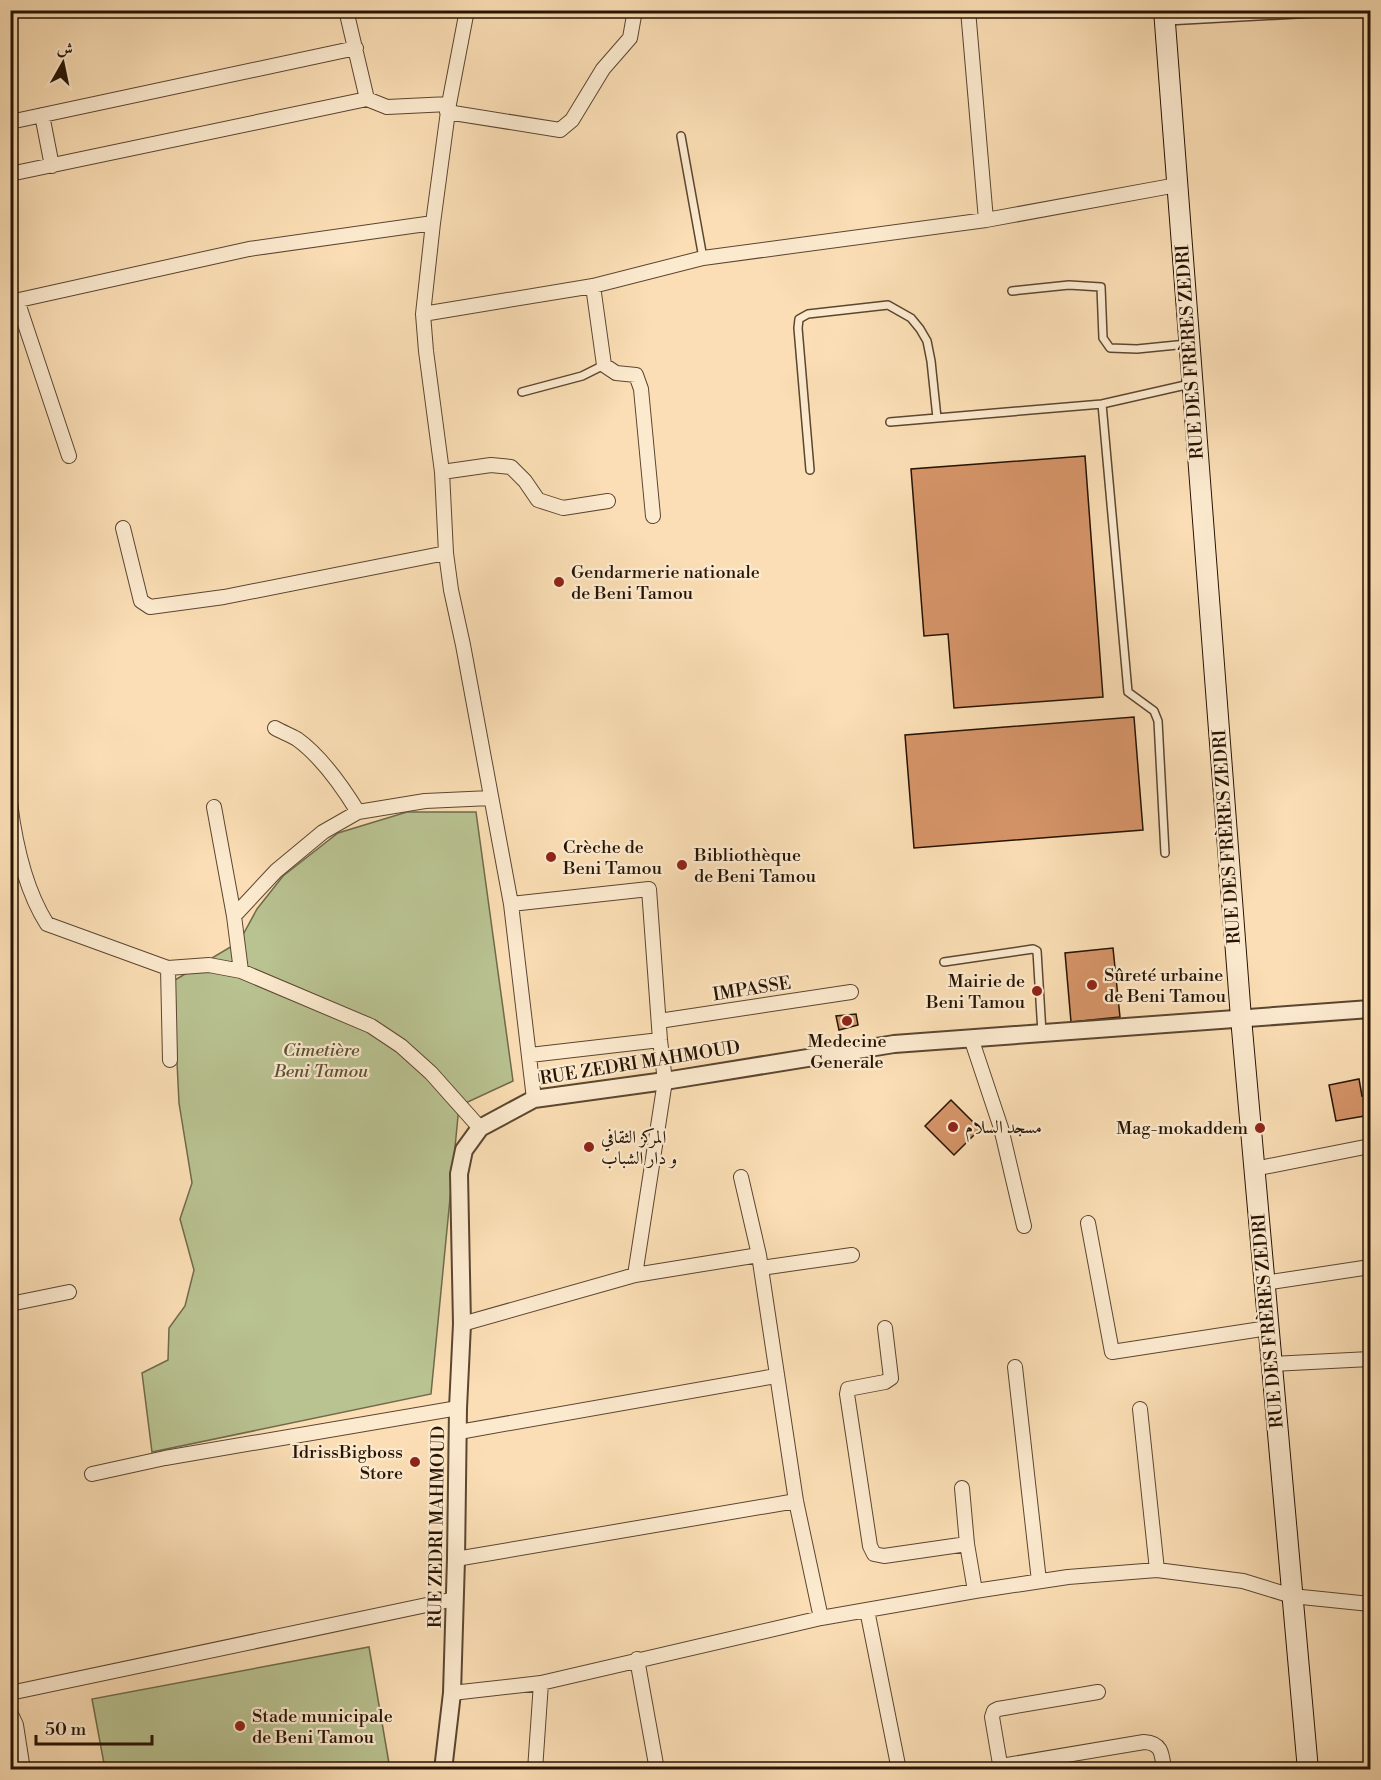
<svg xmlns="http://www.w3.org/2000/svg" width="1381" height="1780" font-family="'Libre Bodoni',Amiri,serif">
	<style>
		.green { fill: #b9c291; stroke: #706a4a; stroke-width: 1.5 }
		.building { fill: #d59468; stroke: #261303; stroke-width: 1.5 }
		.lines { fill: none; stroke-linecap: round; stroke-linejoin: round }
		.service-casing { stroke: #5b4630; stroke-width: 10 }
		.minor-casing { stroke: #5b4630; stroke-width: 16 }
		.tertiary-casing { stroke: #5b4630; stroke-width: 20 }
		.secondary-casing { stroke: #261303; stroke-width: 22 }
		.service { stroke: #fceacf; stroke-width: 7 }
		.minor { stroke: #fceacf; stroke-width: 14 }
		.tertiary { stroke: #fceacf; stroke-width: 16 }
		.secondary { stroke: #fceacf; stroke-width: 20 }
		.poi-dot { fill: #8f2418; stroke: #fceacf; stroke-width: 2 }
		.labels { text-anchor: middle; dominant-baseline: central; stroke-width: 4.5; stroke-linejoin: round; paint-order: stroke }
		.street-label { font-size: 18px; fill: #261303; stroke: #fceacf }
		.poi-label { font-size: 18px; fill: #261303; stroke: #fceacf; text-anchor: start }
		.park-label { font-size: 18px; font-style: italic; fill: #595035; stroke: #fceacf }
	</style>
	<rect width="100%" height="100%" fill="#fbdeb5"/>
	<filter id="stains"><feTurbulence type="fractalNoise" baseFrequency=".00333" numOctaves="4"/><feColorMatrix values="0 0 0 0 .2 0 0 0 0 .09 0 0 0 0 .02 0 0 0 .5 -.17"/></filter>
	<radialGradient id="worn" r=".72"><stop offset=".6" stop-color="#630" stop-opacity="0"/><stop offset="1" stop-color="#630" stop-opacity=".3"/></radialGradient>
	<path class="green" d="M 407,812 L 476,812 L 513,1081 L 459,1106 L 431,1394 L 152,1452 L 142,1373 L 168,1360 L 169,1328 L 185,1306 L 194,1270 L 180,1219 L 192,1183 L 179,1103 L 176,1042 L 175,980 L 239,942 L 257,909 L 283,876 L 338,833 Z
		M 369,1647 L 390,1769 L 105,1769 L 92,1699 Z"/>
	<path class="building" d="M 1085,456 L 1103,697 L 954,708 L 948,634 L 924,636 L 911,469 Z
		M 1134,717 L 1143,830 L 914,848 L 905,735 Z
		M 1113,948 L 1120,1017 L 1071,1022 L 1065,953 Z
		M 856,1014 L 858,1025 L 839,1030 L 836,1016 Z
		M 1359,1079 L 1362,1096 L 1370,1094 L 1370,1115 L 1336,1121 L 1329,1085 Z
		M 951,1100 L 980,1129 L 954,1155 L 925,1126 Z"/>
	<g class="lines">
		<defs>
			<path id="service" d="M 1167,21 L 1370,10
				M 681,136 L 703,258
				M 1012,291 L 1069,285 L 1101,287 L 1103,338 L 1110,348 L 1137,349 L 1187,344
				M 522,392 L 582,376 L 604,365
				M 1102,404 L 1128,692 L 1154,711 L 1158,721 L 1165,853
				M 890,422 L 1102,404 L 1190,384
				M 810,470 L 798,328 L 799,319 L 808,314 L 888,305 L 911,318 L 920,329 L 927,341 L 931,361 L 937,418
				M 944,962 L 1033,949 L 1037,951 L 1042,1033"/>
			<path id="minor" d="M 346,10 L 367,99
				M 467,10 L 449,104 L 433,223 L 423,314 L 426,351 L 442,472 L 446,553 L 451,590 L 463,645 L 511,904 L 534,1099
				M 968,10 L 986,220
				M 447,112 L 560,130 L 572,120 L 603,69 L 630,38 L 635,10
				M 42,115 L 52,166
				M 10,122 L 356,48
				M 10,174 L 367,99 L 387,107 L 449,104
				M 593,286 L 604,365 L 616,373 L 636,375 L 641,389 L 653,516
				M 17,300 L 69,456
				M 10,302 L 249,249 L 433,223
				M 423,314 L 593,286 L 703,258 L 986,220 L 1177,185
				M 442,472 L 491,465 L 511,467 L 525,481 L 538,500 L 563,508 L 608,501
				M 123,528 L 141,601 L 150,607 L 224,597 L 446,553
				M 275,728 C 282,732 290,735 297,739 C 322,757 342,786 358,812
				M 10,803 C 15,842 26,891 47,924 L 168,968 L 209,965 L 241,971 L 371,1026 L 401,1046 L 431,1073 L 480,1128
				M 214,807 L 234,916 L 241,971
				M 234,916 L 276,871 L 323,832 L 358,812 L 425,801 L 491,798
				M 168,968 L 170,1060
				M 659,1021 L 851,992
				M 971,1038 L 1001,1128 L 1024,1226
				M 530,1055 L 660,1040
				M 1254,1169 L 1370,1146
				M 741,1177 L 759,1255 L 796,1501 L 821,1618
				M 1088,1223 L 1112,1352 L 1268,1328
				M 761,1268 L 852,1255
				M 635,1275 L 759,1255
				M 1264,1283 L 1370,1267
				M 10,1304 L 69,1292
				M 462,1324 L 635,1275 L 665,1081 L 660,1040 L 649,889 L 511,904
				M 885,1328 L 891,1378 L 885,1382 L 848,1389 L 847,1394 L 870,1546 L 874,1554 L 884,1556 L 967,1544
				M 1272,1364 L 1370,1359
				M 1015,1367 L 1039,1581
				M 1140,1409 L 1157,1570
				M 459,1432 L 776,1376
				M 92,1474 L 165,1458 L 458,1408
				M 962,1488 L 967,1544 L 975,1591
				M 456,1559 L 796,1501
				M 867,1610 L 899,1770
				M 637,1659 L 657,1770
				M 10,1693 L 455,1599
				M 452,1693 L 541,1683 L 821,1618 L 975,1591 L 1068,1577 L 1157,1570 L 1243,1581 L 1292,1596 L 1370,1604
				M 10,1712 L 16,1725 L 23,1770
				M 1001,1766 L 1144,1742 C 1162,1743 1162,1754 1164,1770
				M 535,1770 L 541,1683
				M 1001,1770 L 992,1717 L 994,1711 L 998,1709 L 1098,1692"/>
			<path id="tertiary" d="M 443,1770 L 452,1693 L 456,1559 L 458,1408 L 462,1324 L 459,1174 L 464,1150 L 480,1128 L 534,1099 L 665,1081 L 894,1044 L 1370,1009"/>
			<path id="secondary" d="M 1164,10 L 1241,1018 L 1308,1770"/>
		</defs>
		<use href="#service" class="service-casing"/>
		<use href="#minor" class="minor-casing"/>
		<use href="#tertiary" class="tertiary-casing"/>
		<use href="#secondary" class="secondary-casing"/>
		<use href="#service" class="service"/>
		<use href="#minor" class="minor"/>
		<use href="#tertiary" class="tertiary"/>
		<use href="#secondary" class="secondary"/>
	</g>
	<g class="poi-dot">
		<circle cx="559" cy="582" r="6"/>
		<circle cx="551" cy="857" r="6"/>
		<circle cx="682" cy="865" r="6"/>
		<circle cx="1092" cy="985" r="6"/>
		<circle cx="1037" cy="991" r="6"/>
		<circle cx="847" cy="1021" r="6"/>
		<circle cx="953" cy="1127" r="6"/>
		<circle cx="1260" cy="1128" r="6"/>
		<circle cx="589" cy="1147" r="6"/>
		<circle cx="415" cy="1462" r="6"/>
		<circle cx="240" cy="1726" r="6"/>
	</g>
	<g class="labels">
		<g class="street-label">
			<text transform="translate(1190 352) rotate(-94)">RUE DES FRÈRES ZEDRI</text>
			<text transform="translate(1227 837) rotate(-94)">RUE DES FRÈRES ZEDRI</text>
			<text transform="translate(752 989) rotate(-9)">IMPASSE</text>
			<text transform="translate(640 1063) rotate(-9)">RUE ZEDRI MAHMOUD</text>
			<text transform="translate(1268 1321) rotate(-95)">RUE DES FRÈRES ZEDRI</text>
			<text transform="translate(437 1527) rotate(-89)">RUE ZEDRI MAHMOUD</text>
		</g>
		<g class="poi-label">
			<text x="571" y="572">Gendarmerie nationale<tspan x="571" dy="21">de Beni Tamou</tspan></text>
			<text x="563" y="847">Crèche de<tspan x="563" dy="21">Beni Tamou</tspan></text>
			<text x="694" y="855">Bibliothèque<tspan x="694" dy="21">de Beni Tamou</tspan></text>
			<text x="1104" y="975">Sûreté urbaine<tspan x="1104" dy="21">de Beni Tamou</tspan></text>
			<text x="1025" y="981" text-anchor="end">Mairie de<tspan x="1025" dy="21">Beni Tamou</tspan></text>
			<text x="847" y="1041" text-anchor="middle">Medecine<tspan x="847" dy="21">Generale</tspan></text>
			<text x="965" y="1127">مسجد السلام</text>
			<text x="1248" y="1128" text-anchor="end">Mag-mokaddem</text>
			<text x="601" y="1137">المركز الثقافي<tspan x="601" dy="21">و دار الشباب</tspan></text>
			<text x="403" y="1452" text-anchor="end">IdrissBigboss<tspan x="403" dy="21">Store</tspan></text>
			<text x="252" y="1716">Stade municipale<tspan x="252" dy="21">de Beni Tamou</tspan></text>
		</g>
		<g class="park-label">
			<text x="321" y="1050">Cimetière<tspan x="321" dy="21">Beni Tamou</tspan></text>
		</g>
	</g>
	<rect width="1381" height="1780" fill="none" stroke="#fbdeb5" stroke-width="36"/>
	<rect x="12" y="12" width="1357" height="1756" fill="none" stroke="#261303" stroke-width="3"/>
	<rect x="18" y="18" width="1345" height="1744" fill="none" stroke="#261303" stroke-width="1.5"/>
	<g transform="translate(63 63) rotate(9)" stroke="#fceacf" stroke-width="4.5" paint-order="stroke">
	<path d="M0-4.5L10 22L0 15L-10 22Z" fill="#261303"/>
	<text y="-9" font-size="16" font-weight="bold" text-anchor="middle" fill="#261303">ش</text>
	</g>
	<path d="M36 1735v9h116v-9" fill="none" stroke="#261303" stroke-width="3"/>
	<text x="45" y="1735" font-size="18" fill="#261303" stroke="#fceacf" stroke-width="4.5" paint-order="stroke">50 m</text>
	<rect width="100%" height="100%" filter="url(#stains)"/>
	<rect width="100%" height="100%" fill="url(#worn)"/>
</svg>
